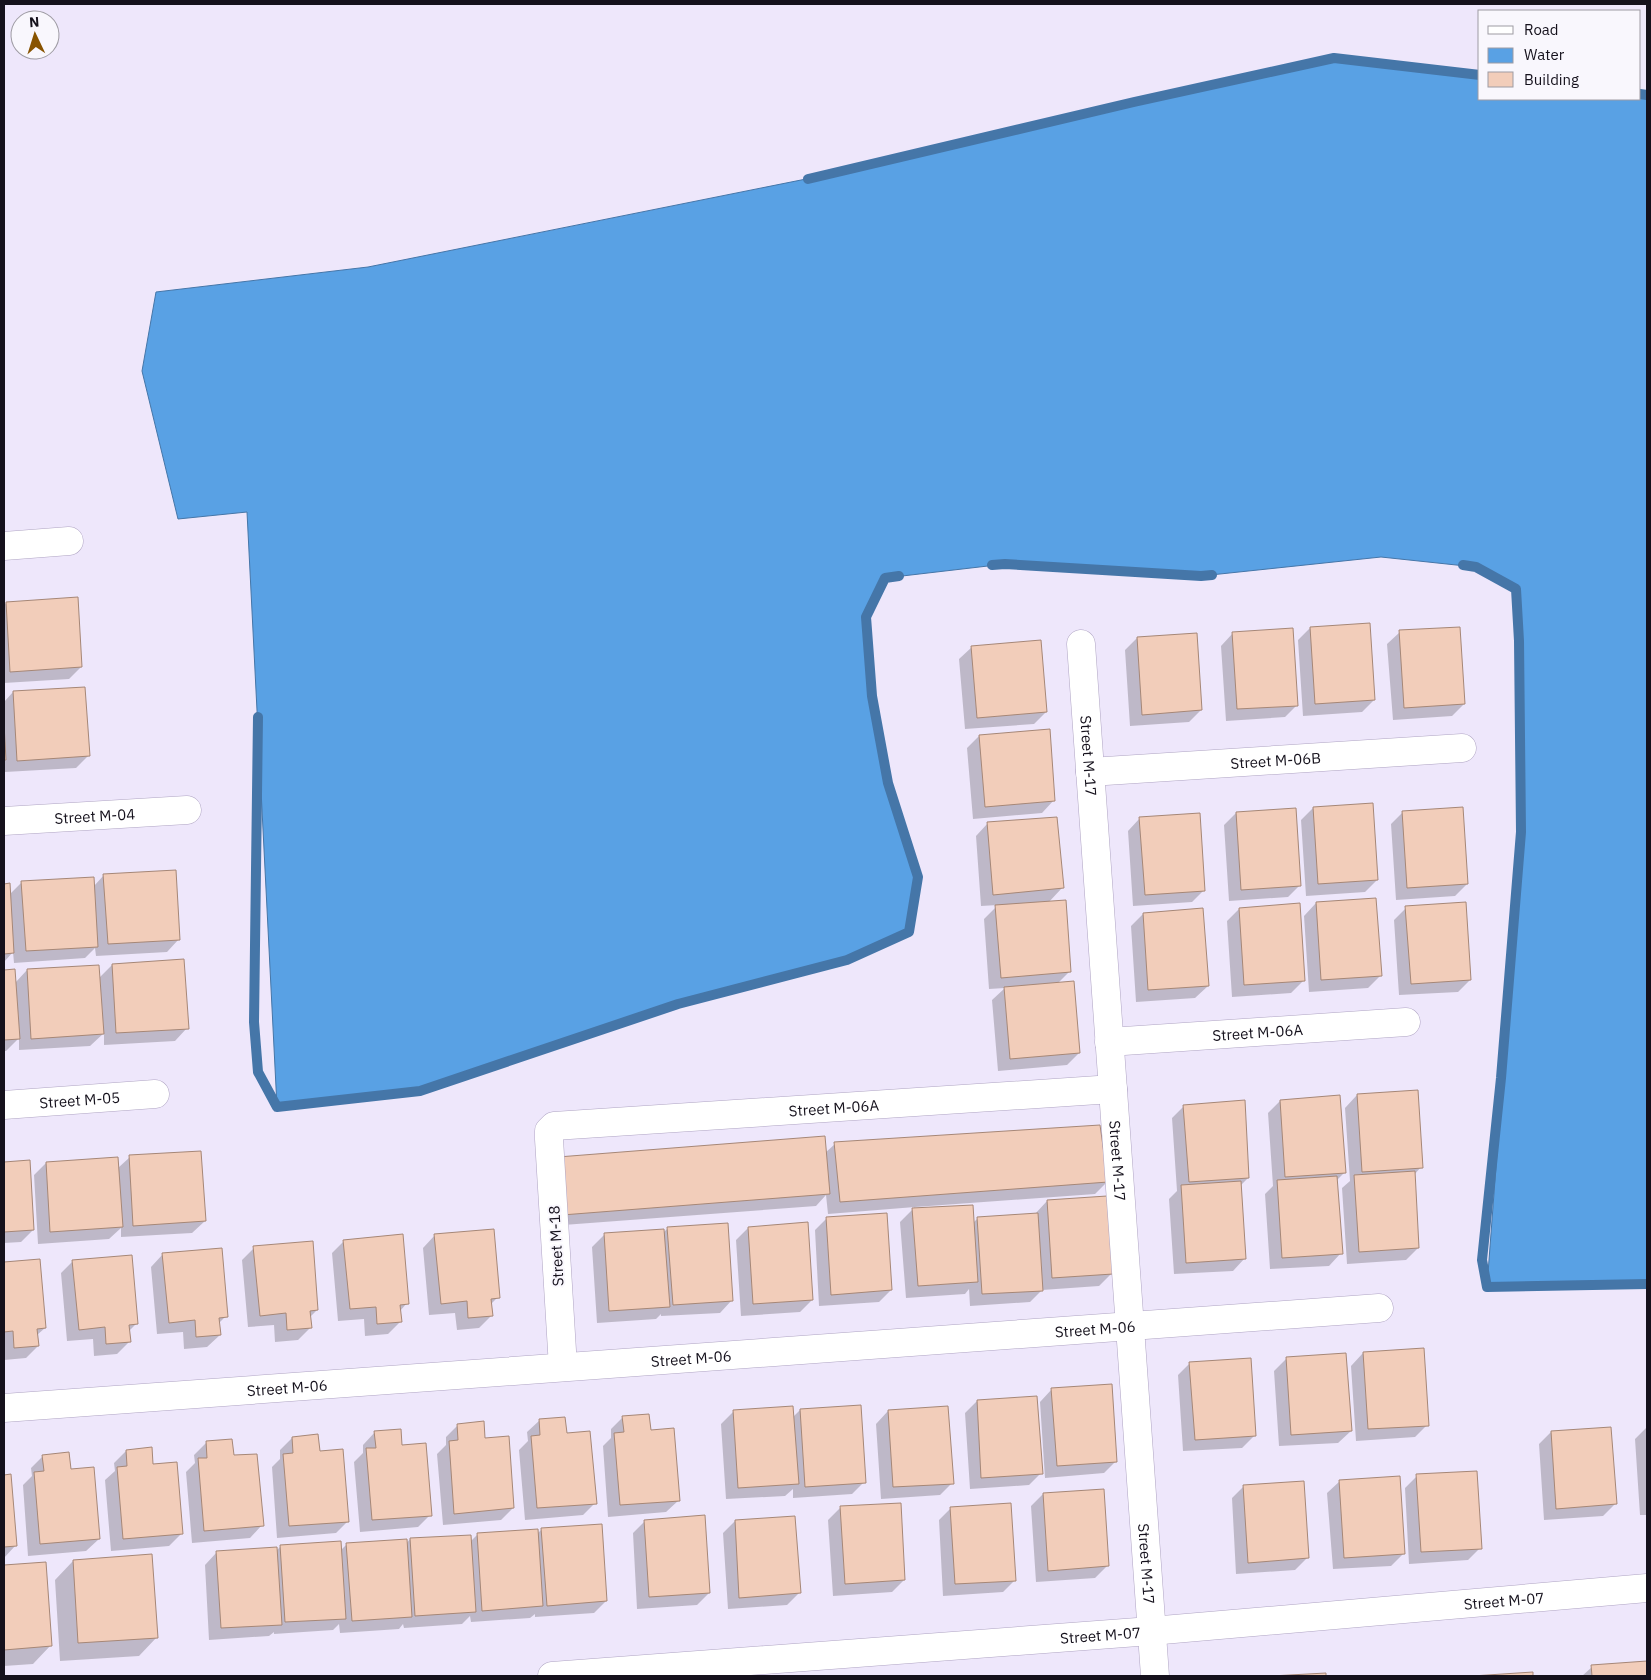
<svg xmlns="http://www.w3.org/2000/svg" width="1651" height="1680" font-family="'IBM Plex Sans',sans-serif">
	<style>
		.water { fill: #59a1e4; stroke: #4576a8 }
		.shadow { fill: #0003 }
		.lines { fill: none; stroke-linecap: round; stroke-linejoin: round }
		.stream { stroke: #4576a8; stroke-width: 10 }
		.building { fill: #f2cdba; stroke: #a68777 }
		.street-casing { stroke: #afa4c3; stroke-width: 29 }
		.street { stroke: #fff; stroke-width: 28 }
		.labels { text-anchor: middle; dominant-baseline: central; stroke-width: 4; stroke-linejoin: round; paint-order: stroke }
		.street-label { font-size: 15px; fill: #15111c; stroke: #f9f7fd }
	</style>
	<rect width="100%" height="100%" fill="#eee7fb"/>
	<path class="water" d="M 1334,58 L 1480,75 L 1480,99 L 1640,99 L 1640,94 L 1647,95 L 1647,1284 L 1487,1287 L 1521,832 L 1519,641 L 1516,589 L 1475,567 L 1381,557 L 1201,576 L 1005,564 L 885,578 L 866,617 L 872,696 L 888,785 L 918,877 L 909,932 L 847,960 L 678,1004 L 420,1091 L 277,1107 L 247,512 L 178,519 L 142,371 L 156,292 L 368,267 L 821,176 Z"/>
	<path class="shadow" d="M 6,603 L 81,667 L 69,679 L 4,683 L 4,605 Z
		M 1310,628 L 1374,700 L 1362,712 L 1303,716 L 1298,640 Z
		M 1400,632 L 1464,704 L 1452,716 L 1393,720 L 1387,644 Z
		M 1233,633 L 1297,705 L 1285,717 L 1226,721 L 1221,646 Z
		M 1137,638 L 1201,710 L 1189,722 L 1130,726 L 1125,650 Z
		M 972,647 L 1046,712 L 1034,724 L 965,729 L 959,659 Z
		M 13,692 L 88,756 L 76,768 L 5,772 L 4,702 Z
		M 979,736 L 1054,800 L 1042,813 L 973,819 L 967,748 Z
		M 1313,808 L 1377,880 L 1365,892 L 1306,896 L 1301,820 Z
		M 1403,812 L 1467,884 L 1455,896 L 1396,900 L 1391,824 Z
		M 1236,813 L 1300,885 L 1288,897 L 1229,901 L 1224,825 Z
		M 1140,818 L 1204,890 L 1192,902 L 1133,906 L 1128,831 Z
		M 988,823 L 1062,888 L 1048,903 L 1070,971 L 1057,984 L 1079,1053 L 1067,1065 L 998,1071 L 992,1000 L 1005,988 L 989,989 L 984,919 L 998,905 L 981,906 L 976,836 Z
		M 104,875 L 179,939 L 167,952 L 96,956 L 95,948 L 85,958 L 14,963 L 13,952 L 4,962 L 4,885 L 9,885 L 9,895 L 22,882 L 94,886 Z
		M 1316,903 L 1381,975 L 1368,988 L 1309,992 L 1304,916 Z
		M 1406,908 L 1470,980 L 1458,992 L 1399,995 L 1394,920 Z
		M 1239,909 L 1303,981 L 1291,993 L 1232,997 L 1227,921 Z
		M 1143,914 L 1208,986 L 1195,998 L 1136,1002 L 1131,926 Z
		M 112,965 L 187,1028 L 175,1041 L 104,1045 L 104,1033 L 90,1046 L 19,1050 L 19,1038 L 6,1051 L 4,1051 L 4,971 L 14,970 L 15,983 L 27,970 L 99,978 Z
		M 1416,1091 L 1421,1167 L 1414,1175 L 1418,1248 L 1406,1260 L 1347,1264 L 1342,1188 L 1350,1181 L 1345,1108 L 1357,1095 Z
		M 1280,1101 L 1344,1173 L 1336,1181 L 1341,1253 L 1329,1266 L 1270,1269 L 1265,1194 L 1273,1186 L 1268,1113 Z
		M 1184,1106 L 1248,1178 L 1241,1185 L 1245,1258 L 1233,1271 L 1174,1274 L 1169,1199 L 1177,1191 L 1172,1118 Z
		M 835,1144 L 1107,1182 L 1095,1194 L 915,1207 L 916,1210 L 973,1223 L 978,1218 L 1035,1214 L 1047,1201 L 1111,1274 L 1099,1286 L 1042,1290 L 1030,1302 L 970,1306 L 969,1289 L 965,1294 L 906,1298 L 900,1222 L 915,1207 L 828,1214 L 826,1195 L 816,1206 L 550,1226 L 546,1170 L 825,1153 Z
		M 130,1157 L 205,1221 L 192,1233 L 121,1237 L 121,1228 L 109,1239 L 38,1244 L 34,1175 L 46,1163 L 118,1168 Z
		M 29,1161 L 33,1230 L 21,1242 L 4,1243 L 4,1163 Z
		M 827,1218 L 891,1290 L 879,1302 L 819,1306 L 815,1230 Z
		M 668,1228 L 732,1300 L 720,1313 L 661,1316 L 661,1314 L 656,1319 L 597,1323 L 592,1247 L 604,1235 L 663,1233 Z
		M 748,1228 L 812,1300 L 800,1312 L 741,1316 L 736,1240 Z
		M 435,1235 L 498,1297 L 490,1305 L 491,1316 L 479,1328 L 457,1330 L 455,1313 L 429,1315 L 423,1248 Z
		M 344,1241 L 407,1303 L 400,1311 L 401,1321 L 388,1334 L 365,1336 L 364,1319 L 338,1321 L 332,1253 Z
		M 254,1248 L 317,1310 L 310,1317 L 310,1328 L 298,1340 L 275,1342 L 274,1325 L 248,1327 L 242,1260 Z
		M 163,1254 L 226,1316 L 218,1324 L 220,1335 L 207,1347 L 184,1349 L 183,1332 L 157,1334 L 151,1267 Z
		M 38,1260 L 45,1328 L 37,1335 L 38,1346 L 26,1358 L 4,1360 L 4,1263 Z
		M 73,1261 L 136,1324 L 128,1332 L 129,1342 L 117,1354 L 94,1356 L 93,1339 L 67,1341 L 61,1273 Z
		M 1363,1353 L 1427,1425 L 1415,1437 L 1356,1441 L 1351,1366 Z
		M 1286,1359 L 1351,1431 L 1338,1443 L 1279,1446 L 1274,1371 Z
		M 1190,1363 L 1254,1436 L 1242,1448 L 1183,1451 L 1178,1375 Z
		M 1052,1389 L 1116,1461 L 1104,1473 L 1045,1478 L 1040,1402 Z
		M 977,1401 L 1041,1473 L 1029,1485 L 970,1489 L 965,1413 Z
		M 800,1410 L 864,1482 L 852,1494 L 793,1498 L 793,1489 L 785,1496 L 726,1499 L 721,1424 L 733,1412 L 793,1417 Z
		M 888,1411 L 952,1483 L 940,1495 L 881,1499 L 876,1424 Z
		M 623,1417 L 649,1431 L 679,1500 L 666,1512 L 608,1517 L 603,1446 L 611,1438 L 611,1429 Z
		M 540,1420 L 565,1434 L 595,1503 L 583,1515 L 525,1520 L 519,1450 L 528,1441 L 527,1432 Z
		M 458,1425 L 484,1439 L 513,1508 L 501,1520 L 443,1525 L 437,1454 L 446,1445 L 446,1437 Z
		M 1647,1427 L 1647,1515 L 1640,1515 L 1635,1439 Z
		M 375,1432 L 401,1446 L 430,1515 L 418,1527 L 360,1532 L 354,1462 L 363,1453 L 363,1445 Z
		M 1551,1432 L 1615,1504 L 1603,1516 L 1544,1520 L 1539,1444 Z
		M 292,1438 L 319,1452 L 348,1521 L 336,1533 L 277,1538 L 272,1467 L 280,1459 L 280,1450 Z
		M 207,1442 L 232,1457 L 262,1525 L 250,1538 L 192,1543 L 186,1472 L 195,1463 L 194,1455 Z
		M 126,1451 L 152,1465 L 181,1534 L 169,1546 L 111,1551 L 105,1480 L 115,1471 L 114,1463 Z
		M 43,1456 L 69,1470 L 99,1539 L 86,1551 L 28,1556 L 23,1485 L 32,1476 L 31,1468 Z
		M 10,1475 L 15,1546 L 4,1558 L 4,1476 Z
		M 1417,1476 L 1480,1548 L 1468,1560 L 1409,1564 L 1405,1488 Z
		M 1340,1481 L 1404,1553 L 1391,1566 L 1333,1569 L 1327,1493 Z
		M 1244,1486 L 1307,1558 L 1295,1570 L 1236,1574 L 1232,1498 Z
		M 1043,1494 L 1107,1566 L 1095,1578 L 1036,1582 L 1031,1506 Z
		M 899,1504 L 904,1580 L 892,1592 L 833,1596 L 828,1520 L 840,1508 Z
		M 951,1508 L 1015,1580 L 1003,1592 L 943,1596 L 939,1520 Z
		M 645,1521 L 709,1593 L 697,1605 L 637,1609 L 633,1533 Z
		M 735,1521 L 799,1593 L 787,1605 L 728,1609 L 723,1533 Z
		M 542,1529 L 606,1601 L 594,1613 L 535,1617 L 535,1614 L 530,1618 L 471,1622 L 470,1616 L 462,1624 L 404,1628 L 403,1624 L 399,1629 L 340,1633 L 339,1624 L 333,1630 L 274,1634 L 274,1632 L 269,1636 L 209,1640 L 205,1565 L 217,1552 L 276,1551 L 281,1546 L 340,1551 L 347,1544 L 406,1544 L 410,1539 L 470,1542 L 478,1534 L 537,1534 Z
		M 73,1561 L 157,1637 L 139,1656 L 60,1661 L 55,1580 Z
		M 45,1563 L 51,1645 L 33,1664 L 4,1666 L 4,1566 Z
		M 1647,1663 L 1647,1676 L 1582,1676 L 1592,1667 Z"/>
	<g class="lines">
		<path class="stream" d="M 1640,94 L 1647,95
			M 808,179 L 1134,102 L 1334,58 L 1480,75
			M 992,565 L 1005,564 L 1201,576 L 1212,575
			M 1463,565 L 1476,567 L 1516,589 L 1519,641 L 1521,832 L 1501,1078 L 1482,1260 L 1487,1287 L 1647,1284
			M 258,717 L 254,1022 L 258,1072 L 277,1107 L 420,1091 L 678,1004 L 847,960 L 909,932 L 918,877 L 888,783 L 872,696 L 866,617 L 885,578 L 899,576"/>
	</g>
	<path class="building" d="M 78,597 L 82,667 L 10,672 L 6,602 Z
		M 1370,623 L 1375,700 L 1315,704 L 1310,627 Z
		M 1460,627 L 1465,704 L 1404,708 L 1399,630 Z
		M 1293,628 L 1298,706 L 1237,709 L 1232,632 Z
		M 1197,633 L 1202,710 L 1142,715 L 1137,637 Z
		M 1041,640 L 1047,712 L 977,718 L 971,646 Z
		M 85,687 L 90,756 L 17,761 L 13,691 Z
		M 4,724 L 6,760 L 4,760 Z
		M 1050,729 L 1055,801 L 985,807 L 979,735 Z
		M 1373,803 L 1378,880 L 1318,884 L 1313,807 Z
		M 1463,807 L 1468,884 L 1407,888 L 1402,811 Z
		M 1296,808 L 1301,886 L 1241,890 L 1236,812 Z
		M 1200,813 L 1205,891 L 1145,895 L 1139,817 Z
		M 1057,817 L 1064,888 L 993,895 L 987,822 Z
		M 176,870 L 180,940 L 108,944 L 103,874 Z
		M 94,877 L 98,947 L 26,951 L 21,881 Z
		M 10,883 L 14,953 L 4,954 L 4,884 Z
		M 1376,898 L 1382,976 L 1321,980 L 1316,902 Z
		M 1066,900 L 1071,972 L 1001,978 L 995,905 Z
		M 1466,902 L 1471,980 L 1411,984 L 1405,906 Z
		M 1300,903 L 1305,981 L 1244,985 L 1239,908 Z
		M 1203,908 L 1209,986 L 1148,990 L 1143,913 Z
		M 184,959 L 189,1029 L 116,1033 L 112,964 Z
		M 99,965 L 104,1034 L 31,1039 L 27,969 Z
		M 15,969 L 20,1039 L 4,1040 L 4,970 Z
		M 1074,981 L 1080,1053 L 1010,1059 L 1004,987 Z
		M 1418,1090 L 1423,1168 L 1362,1172 L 1357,1094 Z
		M 1340,1095 L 1346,1173 L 1285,1177 L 1280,1100 Z
		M 1245,1100 L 1249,1178 L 1189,1182 L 1183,1105 Z
		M 1100,1125 L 1108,1182 L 840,1202 L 834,1142 Z
		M 825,1136 L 830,1194 L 562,1215 L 558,1157 Z
		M 201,1151 L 206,1221 L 133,1226 L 129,1155 Z
		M 118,1157 L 123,1227 L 50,1232 L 46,1162 Z
		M 30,1160 L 34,1230 L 4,1232 L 4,1162 Z
		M 1415,1171 L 1419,1248 L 1359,1252 L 1354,1175 Z
		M 1337,1176 L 1343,1254 L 1282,1258 L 1277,1180 Z
		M 1241,1181 L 1246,1259 L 1186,1263 L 1181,1185 Z
		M 1107,1196 L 1113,1274 L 1052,1278 L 1047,1200 Z
		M 973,1205 L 978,1282 L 918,1286 L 912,1208 Z
		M 887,1213 L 892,1290 L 831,1295 L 826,1217 Z
		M 1038,1213 L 1043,1291 L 982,1294 L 977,1217 Z
		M 808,1222 L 813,1300 L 753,1304 L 748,1227 Z
		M 728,1223 L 733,1301 L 673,1305 L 667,1227 Z
		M 494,1229 L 500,1298 L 491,1299 L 493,1316 L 468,1318 L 467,1301 L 441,1304 L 434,1234 Z
		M 664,1229 L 670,1307 L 609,1311 L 604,1233 Z
		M 403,1234 L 409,1304 L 400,1305 L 402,1322 L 377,1324 L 376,1307 L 350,1309 L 343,1240 Z
		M 313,1241 L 318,1310 L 310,1311 L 312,1328 L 287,1330 L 286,1313 L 260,1316 L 253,1246 Z
		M 222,1248 L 228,1317 L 219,1318 L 221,1335 L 196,1337 L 195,1320 L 169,1323 L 162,1253 Z
		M 132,1255 L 138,1324 L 129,1325 L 131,1342 L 106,1344 L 105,1327 L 79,1330 L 72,1260 Z
		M 40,1259 L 46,1328 L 37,1329 L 39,1346 L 14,1348 L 13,1331 L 4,1332 L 4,1262 Z
		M 1424,1348 L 1429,1426 L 1368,1429 L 1363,1352 Z
		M 1346,1353 L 1352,1431 L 1291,1435 L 1286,1357 Z
		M 1251,1358 L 1256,1436 L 1195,1440 L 1189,1362 Z
		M 1112,1384 L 1117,1462 L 1057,1466 L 1051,1388 Z
		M 1037,1396 L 1043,1474 L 981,1478 L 977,1400 Z
		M 861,1405 L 866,1483 L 805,1487 L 800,1409 Z
		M 793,1406 L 799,1484 L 738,1488 L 733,1410 Z
		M 948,1406 L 954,1484 L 893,1487 L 888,1410 Z
		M 649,1414 L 651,1430 L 674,1428 L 680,1501 L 620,1505 L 614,1433 L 624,1432 L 622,1416 Z
		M 565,1417 L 567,1433 L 590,1431 L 597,1504 L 537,1508 L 531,1436 L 540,1435 L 539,1419 Z
		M 484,1421 L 485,1438 L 509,1436 L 514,1508 L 454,1514 L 449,1441 L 458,1440 L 457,1424 Z
		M 1611,1427 L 1617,1504 L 1556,1509 L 1551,1431 Z
		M 401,1429 L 402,1445 L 426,1443 L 432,1516 L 372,1520 L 366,1448 L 376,1448 L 374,1431 Z
		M 318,1434 L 320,1451 L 343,1449 L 349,1522 L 289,1526 L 283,1454 L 293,1453 L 292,1437 Z
		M 232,1439 L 234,1455 L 257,1454 L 264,1526 L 204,1531 L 198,1458 L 207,1458 L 206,1441 Z
		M 152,1447 L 153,1464 L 177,1462 L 183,1534 L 123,1539 L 117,1467 L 127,1466 L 126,1450 Z
		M 69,1452 L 71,1469 L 94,1467 L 100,1539 L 40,1544 L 34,1472 L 44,1471 L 42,1455 Z
		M 1477,1471 L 1482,1549 L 1421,1552 L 1416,1474 Z
		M 11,1474 L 17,1546 L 4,1547 L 4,1475 Z
		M 1400,1476 L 1405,1554 L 1344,1558 L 1339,1480 Z
		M 1304,1481 L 1309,1558 L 1248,1563 L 1243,1485 Z
		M 1104,1489 L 1109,1566 L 1048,1571 L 1043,1493 Z
		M 901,1503 L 905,1580 L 845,1584 L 840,1506 Z
		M 1011,1503 L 1016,1581 L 955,1584 L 950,1507 Z
		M 705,1515 L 710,1593 L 649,1597 L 644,1520 Z
		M 795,1516 L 801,1593 L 739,1598 L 735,1520 Z
		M 602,1524 L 607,1601 L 547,1606 L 541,1528 Z
		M 538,1529 L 543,1606 L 482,1611 L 477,1533 Z
		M 471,1535 L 476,1612 L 415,1616 L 410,1538 Z
		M 407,1539 L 412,1617 L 352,1621 L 346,1543 Z
		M 341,1541 L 346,1619 L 285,1622 L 280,1545 Z
		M 277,1547 L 282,1625 L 221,1628 L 216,1551 Z
		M 152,1554 L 158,1638 L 78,1643 L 73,1560 Z
		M 46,1562 L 52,1646 L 4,1650 L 4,1565 Z
		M 1647,1661 L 1647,1676 L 1592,1676 L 1591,1665 Z
		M 1533,1672 L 1533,1676 L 1472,1676 Z
		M 1326,1673 L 1326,1676 L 1271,1676 Z"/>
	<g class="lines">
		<defs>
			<g id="street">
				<path d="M 4,546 L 69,541"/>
				<path id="s1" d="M 1081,644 L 1155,1676"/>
				<path id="s2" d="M 1090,772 L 1462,748"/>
				<path id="s3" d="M 4,821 L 187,810"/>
				<path id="s4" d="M 1109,1042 L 1406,1022"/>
				<path id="s5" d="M 4,1105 L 155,1094"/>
				<path id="s6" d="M 563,1367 L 549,1139 L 549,1131 L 554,1126 L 1113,1089"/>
				<path id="s7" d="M 4,1408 L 1379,1308"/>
				<path id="s8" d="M 552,1676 L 1151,1631 L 1647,1588"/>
			</g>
		</defs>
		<use href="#street" class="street-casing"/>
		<use href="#street" class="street"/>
	</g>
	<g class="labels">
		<g class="street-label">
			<text stroke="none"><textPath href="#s1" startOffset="112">Street M-17</textPath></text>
			<text stroke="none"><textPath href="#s2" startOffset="186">Street M-06B</textPath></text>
			<text stroke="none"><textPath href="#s3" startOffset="91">Street M-04</textPath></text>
			<text stroke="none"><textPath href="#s4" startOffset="149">Street M-06A</textPath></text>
			<text stroke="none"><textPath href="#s5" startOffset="76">Street M-05</textPath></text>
			<text stroke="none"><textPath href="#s6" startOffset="524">Street M-06A</textPath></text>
			<text stroke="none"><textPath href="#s1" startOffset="518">Street M-17</textPath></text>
			<text transform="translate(556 1246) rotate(-93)">Street M-18</text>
			<text stroke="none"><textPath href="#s7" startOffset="1094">Street M-06</textPath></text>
			<text stroke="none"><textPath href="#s7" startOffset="689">Street M-06</textPath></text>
			<text stroke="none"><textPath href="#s7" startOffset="284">Street M-06</textPath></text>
			<text stroke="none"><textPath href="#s1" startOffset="922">Street M-17</textPath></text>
			<text stroke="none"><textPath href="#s8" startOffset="955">Street M-07</textPath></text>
			<text stroke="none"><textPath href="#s8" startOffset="550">Street M-07</textPath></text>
		</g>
	</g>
	<rect width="1651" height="1680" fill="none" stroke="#15111c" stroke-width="10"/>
	<rect x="1478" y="10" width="162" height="90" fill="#f9f7fd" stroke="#9e9ba3"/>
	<rect x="1488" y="26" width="25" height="8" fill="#ffffff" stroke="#9e9ba3"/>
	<text x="1524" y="35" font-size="15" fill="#15111c">Road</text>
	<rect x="1488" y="48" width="25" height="15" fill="#59a1e4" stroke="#9e9ba3"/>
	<text x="1524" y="60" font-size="15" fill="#15111c">Water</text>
	<rect x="1488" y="72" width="25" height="15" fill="#f2cdba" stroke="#9e9ba3"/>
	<text x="1524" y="85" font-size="15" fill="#15111c">Building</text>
	<g transform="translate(35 35) rotate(356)"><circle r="24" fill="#f9f7fd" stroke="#9e9ba3"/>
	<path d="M0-4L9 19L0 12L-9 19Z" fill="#885300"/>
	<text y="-8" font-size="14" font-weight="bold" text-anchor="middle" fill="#15111c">N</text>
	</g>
</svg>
